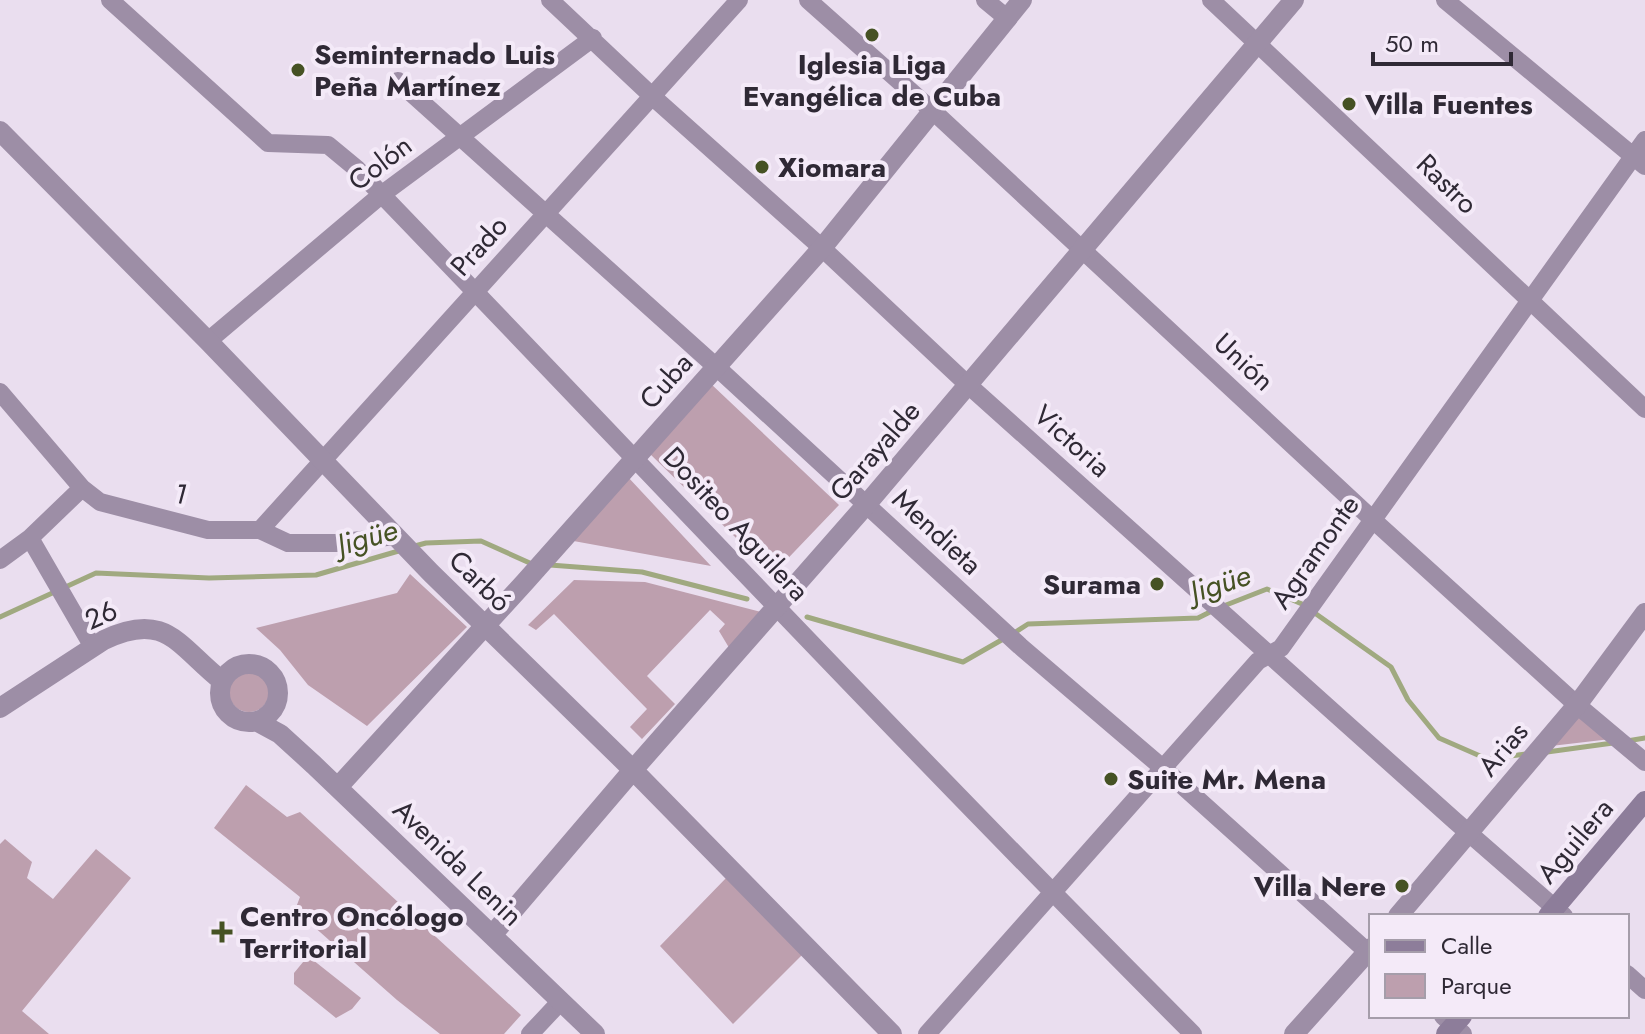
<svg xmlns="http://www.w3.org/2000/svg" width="1645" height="1034" font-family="Jost,sans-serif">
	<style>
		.green { fill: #bd9fae }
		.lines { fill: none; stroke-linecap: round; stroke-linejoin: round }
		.stream { stroke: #a0a980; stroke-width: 5 }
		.minor { stroke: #9d8ea6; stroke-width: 18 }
		.tertiary { stroke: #9d8ea6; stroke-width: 20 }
		.secondary { stroke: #8d7d9a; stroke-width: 20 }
		.poi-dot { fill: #465224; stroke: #f4eaf8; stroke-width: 3 }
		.labels { text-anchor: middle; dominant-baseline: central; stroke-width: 8; stroke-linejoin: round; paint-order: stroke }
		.poi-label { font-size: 28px; font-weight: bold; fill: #2f2935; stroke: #f4eaf8; text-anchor: start }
		.street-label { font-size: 28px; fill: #2f2935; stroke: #f4eaf8 }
		.water-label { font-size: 30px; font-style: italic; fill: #465224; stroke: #f4eaf8 }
	</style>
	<rect width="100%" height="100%" fill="#eadeef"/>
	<path class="green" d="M 710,383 L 839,505 L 773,574 L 648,452 Z
		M 627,476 L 711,566 L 568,540 Z
		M 410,574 L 467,627 L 367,726 L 308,685 L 280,650 L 256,628 L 397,593 Z
		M 574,580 L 645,582 L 765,613 L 731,651 L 719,631 L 725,624 L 710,610 L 647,676 L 675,704 L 642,739 L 630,727 L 647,709 L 554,614 L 536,630 L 528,625 Z
		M229 692a20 20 0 1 1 40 0a20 20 0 1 1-40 0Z
		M 1578,712 L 1611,739 L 1551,746 Z
		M 246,785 L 287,817 L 300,812 L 521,1015 L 504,1034 L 440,1034 L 397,1000 L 295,910 L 300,897 L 214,828 Z
		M 5,839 L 32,862 L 27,878 L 53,899 L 96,849 L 131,878 L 22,1011 L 49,1034 L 0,1034 L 0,844 Z
		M 728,876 L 804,953 L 733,1024 L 660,946 Z
		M 308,956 L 361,998 L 352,1009 L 336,1018 L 294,984 L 294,973 Z"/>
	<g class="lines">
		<path class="stream" d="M 411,547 L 426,543 L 481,541 L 532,564
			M 550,565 L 642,572 L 747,599
			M 1221,607 L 1267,589 L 1302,604 L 1391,667 L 1408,700 L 1439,738 L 1487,759 L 1526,754
			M 0,617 L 96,573 L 209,578 L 316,575 L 402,550
			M 807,617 L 963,662 L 1005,638
			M 1014,633 L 1028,624 L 1198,618 L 1212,611
			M 1627,741 L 1645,738
			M 1547,752 L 1613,743"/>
		<path class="minor" d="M 110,0 L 268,143 L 328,145 L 357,169 C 635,457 909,750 1193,1034
			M 550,0 L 653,97 L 822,248 L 966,383 L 1455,821 L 1564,916
			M 808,0 L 934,112 L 1372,519 L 1577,705 L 1645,762
			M 985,0 L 1008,19
			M 1211,0 L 1645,409
			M 1445,0 L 1645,166
			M 398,81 L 723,373 L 1020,646 L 1164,769 L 1371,955
			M 208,341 L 381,195 L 593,38
			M 0,392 L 82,488 L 100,502 L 208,530 L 260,530 L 288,543 L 336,543 L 395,536
			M 260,530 L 739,0
			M 30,538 L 93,647
			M 0,560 L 30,538 L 82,488
			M 1627,974 L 1645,990
			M 1443,1016 L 1463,1034
			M 530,1034 L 561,1001
			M 927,1034 L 1258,661 L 1281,648 L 1645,140"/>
		<path class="tertiary" d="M 0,131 L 208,341 L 431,573 L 633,770 L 892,1034
			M220 693a29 29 0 1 1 58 0a29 29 0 1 1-58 0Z
			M 0,708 L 104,640 C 166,610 178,646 222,681
			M 256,721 L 280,734 L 314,765 L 595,1034
			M 338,787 L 525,582 L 822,248 L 1022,0
			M 1398,916 L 1577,705 L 1645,613
			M 493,934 L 633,770 L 866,505 L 1294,0
			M 1294,1034 L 1371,948"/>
		<path class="secondary" d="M 1548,916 L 1645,801
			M 1446,1034 L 1462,1016"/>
	</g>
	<g class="poi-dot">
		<circle cx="872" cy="35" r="8"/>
		<circle cx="298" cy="70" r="8"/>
		<circle cx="1349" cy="104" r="8"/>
		<circle cx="762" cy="167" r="8"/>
		<circle cx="1157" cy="584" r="8"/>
		<circle cx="1111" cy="779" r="8"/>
		<circle cx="1402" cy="886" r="8"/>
		<path d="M218 920h8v8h8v8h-8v8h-8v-8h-8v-8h8z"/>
	</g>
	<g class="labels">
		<g class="poi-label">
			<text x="314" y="54">Seminternado Luis<tspan x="314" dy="32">Peña Martínez</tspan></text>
			<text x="872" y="64" text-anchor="middle">Iglesia Liga<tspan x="872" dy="32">Evangélica de Cuba</tspan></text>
			<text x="1365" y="104">Villa Fuentes</text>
			<text x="778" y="167">Xiomara</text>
			<text x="1141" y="584" text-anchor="end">Surama</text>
			<text x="1127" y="779">Suite Mr. Mena</text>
			<text x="1386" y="886" text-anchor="end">Villa Nere</text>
			<text x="240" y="916">Centro Oncólogo<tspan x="240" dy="32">Territorial</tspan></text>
		</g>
		<g class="street-label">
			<text transform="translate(380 163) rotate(-37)">Colón</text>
			<text transform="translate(1447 184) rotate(44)">Rastro</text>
			<text transform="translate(479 246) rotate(-48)">Prado</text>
			<text transform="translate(1244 362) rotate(43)">Unión</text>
			<text transform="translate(666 381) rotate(-48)">Cuba</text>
			<text transform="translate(1072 441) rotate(42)">Victoria</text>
			<text transform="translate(875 451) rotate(-49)">Garayalde</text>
			<text transform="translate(181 494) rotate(15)">1</text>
			<text transform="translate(736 524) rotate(47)">Dositeo Aguilera</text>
			<text transform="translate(937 532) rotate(43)">Mendieta</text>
			<text transform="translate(1315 552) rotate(-55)">Agramonte</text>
			<text transform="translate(480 581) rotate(44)">Carbó</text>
			<text transform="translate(101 615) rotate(-24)">26</text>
			<text transform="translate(1503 749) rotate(-50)">Arias</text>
			<text transform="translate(1575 841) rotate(-50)">Aguilera</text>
			<text transform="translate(458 863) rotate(44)">Avenida Lenin</text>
		</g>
		<g class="water-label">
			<text transform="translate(367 537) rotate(-16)">Jigüe</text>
			<text transform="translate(1220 583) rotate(-18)">Jigüe</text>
		</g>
	</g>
	<rect x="1369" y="914" width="260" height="104" fill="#f4eaf8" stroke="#a59daa" stroke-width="2"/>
	<rect x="1385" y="940" width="40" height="12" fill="#8d7d9a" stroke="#a59daa" stroke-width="2"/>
	<text x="1441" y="954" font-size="24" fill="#2f2935">Calle</text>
	<rect x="1385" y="974" width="40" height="24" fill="#bd9fae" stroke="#a59daa" stroke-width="2"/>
	<text x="1441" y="994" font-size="24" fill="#2f2935">Parque</text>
	<path d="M1373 52v12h138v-12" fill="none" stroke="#2f2935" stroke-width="4"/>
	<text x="1385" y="52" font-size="24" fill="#2f2935" stroke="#f4eaf8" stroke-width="6" paint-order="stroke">50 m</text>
</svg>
